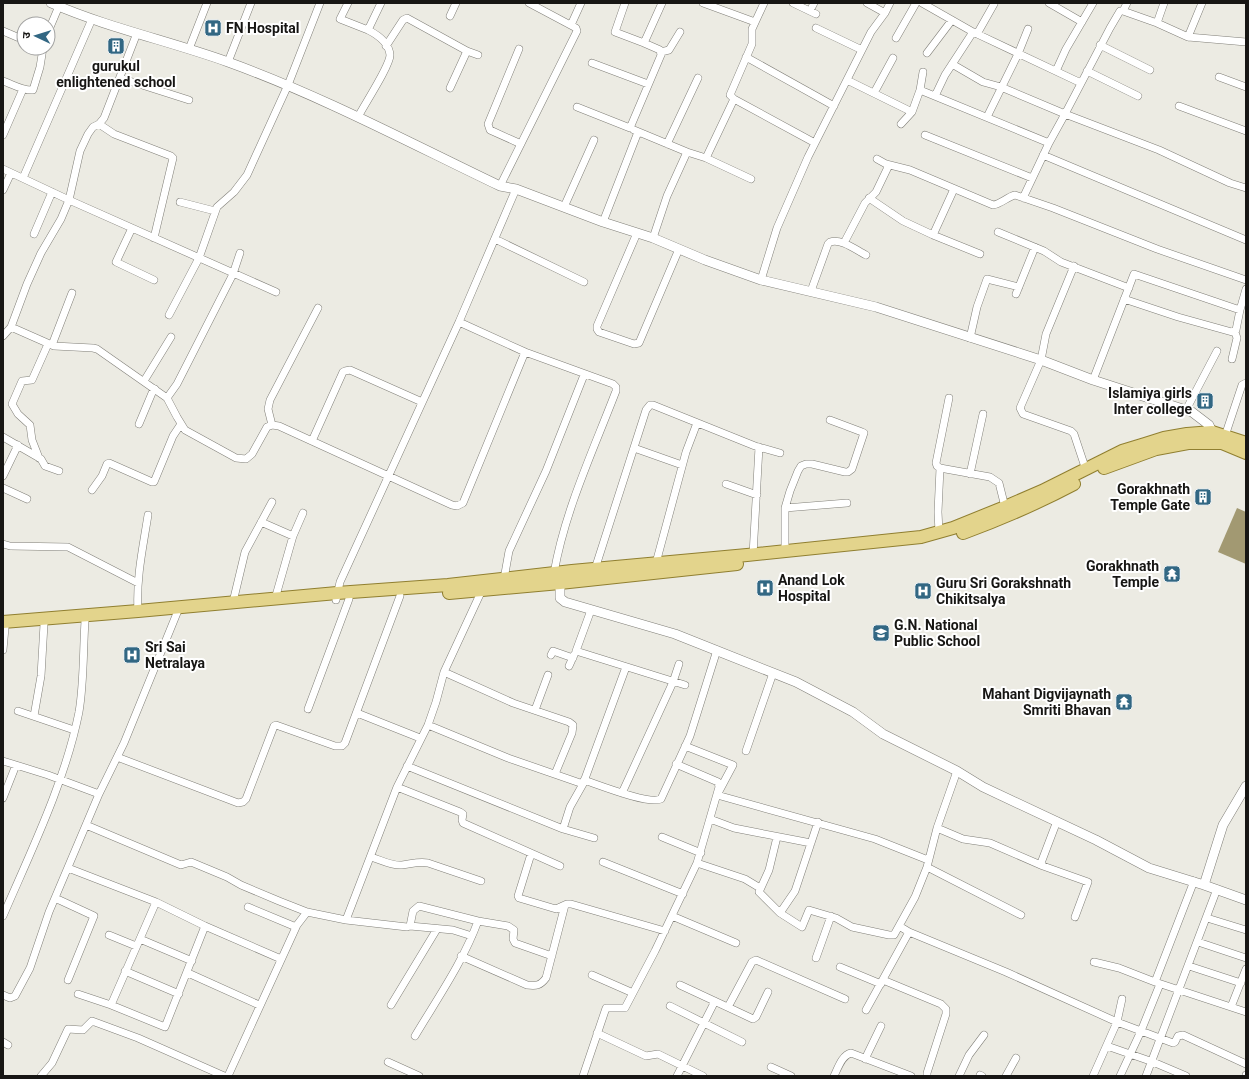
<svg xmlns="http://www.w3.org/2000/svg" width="1249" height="1079" font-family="Roboto,'Noto Sans Devanagari',sans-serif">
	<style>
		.water { fill: #a29972 }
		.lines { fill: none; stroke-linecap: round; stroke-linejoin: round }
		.minor-casing { stroke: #807f78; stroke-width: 8 }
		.tertiary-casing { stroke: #807f78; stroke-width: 10 }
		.primary-casing { stroke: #907f30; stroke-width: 14 }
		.minor { stroke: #fff; stroke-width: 7 }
		.tertiary { stroke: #fff; stroke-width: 9 }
		.primary { stroke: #e3d48c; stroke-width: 12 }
		.labels { text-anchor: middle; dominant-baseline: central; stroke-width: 4; stroke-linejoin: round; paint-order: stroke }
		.poi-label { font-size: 14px; font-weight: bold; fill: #171614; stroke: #fff; text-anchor: start }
	</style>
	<rect width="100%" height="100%" fill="#ecebe3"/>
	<path class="water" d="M 1237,508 L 1246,512 L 1246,564 L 1218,552 Z"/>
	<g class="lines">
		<defs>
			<path id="minor" d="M 348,3 L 340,19 L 368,30
				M 625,3 L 615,32 L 644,43 L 662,3
				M 703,3 L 755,22
				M 793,3 L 816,14
				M 867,3 L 885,13
				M 922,3 L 973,32 L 1081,83
				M 1049,3 L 1082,22
				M 1127,3 L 1123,11 L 1120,11 L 1110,28 L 1065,114 L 1159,150 L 1230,183 L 1246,188
				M 812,7 L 814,3
				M 1123,11 L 1157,23 L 1188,37 L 1246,42
				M 450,16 L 456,3
				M 1157,23 L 1164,3
				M 571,25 L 581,3
				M 816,28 L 862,50
				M 3,31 L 24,40
				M 48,32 L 59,6
				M 977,34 L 994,4
				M 1188,37 L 1202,3
				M 896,38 L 916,3
				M 1100,45 L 1150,70
				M 386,46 L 403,20 L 407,18 L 467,51 L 478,55
				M 189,49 L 207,3
				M 519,49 L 488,124 L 490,130 L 521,144
				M 661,52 L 669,50 L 680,32
				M 927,53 L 952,20
				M 746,57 L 834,106
				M 228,62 L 251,3
				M 592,63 L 648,84
				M 952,64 L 983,82 L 1001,87 L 1065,114 L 1049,143
				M 1056,71 L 1066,49 L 1093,3
				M 1087,71 L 1138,96
				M 1219,77 L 1246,87
				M 120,78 L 189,100
				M 847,80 L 912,112
				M 3,81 C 12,84 23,91 33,90 L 40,67 L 43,48
				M 450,88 L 467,51
				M 920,90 L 1049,143 L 1023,198
				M 874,93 L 893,58
				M 935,96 L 945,75 L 973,32
				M 734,99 L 730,95 L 752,44 L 752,29 L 764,3
				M 1179,106 L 1246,131
				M 577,107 L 630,128 L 661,55 L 660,50 L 644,43
				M 358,117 C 364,105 390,66 390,55 C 389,43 378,35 368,30 L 381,3
				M 987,117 L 1018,54 L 1028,29
				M 99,124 L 114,134 L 171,156 L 173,158 L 154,238
				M 901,124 L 912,112 L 920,90 L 923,72
				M 634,130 L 687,152
				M 3,135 L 23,89
				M 925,135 L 1032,178
				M 667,144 L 698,78
				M 1043,155 L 1246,240
				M 706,158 L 751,179
				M 877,159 L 886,164 L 910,170 L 993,205 C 1001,204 1007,197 1015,195 L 1053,208 L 1157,249 L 1246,280
				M 3,169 L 69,200 L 276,292
				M 23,178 L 92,19
				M 500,186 L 577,31 L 576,28 L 529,3
				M 3,190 L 11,173
				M 869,198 L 903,221 L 933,235 L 980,254
				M 180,202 L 215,211
				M 564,207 L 594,140
				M 603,222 L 638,132
				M 132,228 L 116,262 L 154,280
				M 998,232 L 1044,251 L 1061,262 L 1129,288
				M 637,233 L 597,326 L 597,329 L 599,332 L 634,344 L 639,343 L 679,249
				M 34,234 L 52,192
				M 933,235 L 954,189
				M 653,238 L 667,196 L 687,152 L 706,158 L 734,99 L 815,143
				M 495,239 L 584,282
				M 844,243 L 865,203 L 876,192 L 889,165
				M 1074,266 L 1046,334 L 1041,360 L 1020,408 L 1023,414 L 1071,431 L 1074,434 L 1086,470
				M 761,280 L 777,228 L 808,157 L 871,32 L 885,13 L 890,3
				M 811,291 L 828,244 L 830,242 C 841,238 856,250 866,255
				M 1016,294 L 1035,247
				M 1124,299 L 1178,317 L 1232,332 L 1236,330 L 1240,310
				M 169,315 L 199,258 L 217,207 L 234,192 L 247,175 L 288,85 L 320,3
				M 459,322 L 525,352 L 613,384 L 616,387 L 616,391 C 593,451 565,510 554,573
				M 11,327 L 54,346 L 93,348 L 97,349 L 167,398 L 177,417 L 185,430 L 236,458 L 246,459 L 252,454 L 267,427 L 272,425 L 279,426 L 452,505 L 457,506 L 463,503 L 525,352
				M 3,336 L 11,327 L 27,284 L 41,253 L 61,219 L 69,200 L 80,151 L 88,134 L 93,127 L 99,124 L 104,118 L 137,33
				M 970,338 L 977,307 L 987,279 L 1019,287
				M 52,345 L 72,293
				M 1232,359 L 1237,338 L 1235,332
				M 1093,380 L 1134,274 L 1240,310 L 1246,289
				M 144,381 L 171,337
				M 167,398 L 177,384 L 233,274 L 240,253
				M 949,398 L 936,463 L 937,466 L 940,468 L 990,477 L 999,483 L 1005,507
				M 1186,410 L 1217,351
				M 139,424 L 152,393 L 155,389
				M 272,425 L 268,409 L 270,400 L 318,308
				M 1225,436 L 1242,385 L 1246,383
				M 3,437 L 41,459 L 45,466 L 59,471
				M 312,441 L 343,372 L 345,371 L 350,370 L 422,402
				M 634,448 L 682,465
				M 39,458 L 32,440 L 30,425 L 18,414 L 12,404 L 22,381 L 32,380 L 48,344
				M 970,474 L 983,414
				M 3,476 L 18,445
				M 726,484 L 757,495
				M 3,488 L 27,499
				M 92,490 L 102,476 L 107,464 L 109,463 L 152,482 L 154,482 L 173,436 L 181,424
				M 785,508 L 847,503
				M 261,522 L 293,536
				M 939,532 L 938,512 L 940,468
				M 3,544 L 10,546 L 68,547 L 138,583
				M 785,551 L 785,508 L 790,491 L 798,471 L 801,466 L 806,464 L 812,464 L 845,472 L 848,472 L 852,469 L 864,433 L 862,432 L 830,420
				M 753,555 L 759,447
				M 656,563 L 686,452 L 697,423
				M 595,569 L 646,410 L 650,405 L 653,405 L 755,446 L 780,453
				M 504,579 L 509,551 L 546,471 L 584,375
				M 275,599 L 293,536 L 303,513
				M 336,600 L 340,582 L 459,322 L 516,189
				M 233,602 L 245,552 L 272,502
				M 591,610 L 576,651 L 685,685
				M 138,611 C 136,578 143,547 148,515
				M 3,650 L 5,628
				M 551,655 L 553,651 L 573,658
				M 569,666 L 574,655
				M 444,672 L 513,703 L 569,722 L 573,725 L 572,733 L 555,774
				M 308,709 L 349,599
				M 535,710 L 548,675
				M 18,711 L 74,730
				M 357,713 L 420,738
				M 34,716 L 41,676 L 44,624
				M 428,725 L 508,758 L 583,784
				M 685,746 L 733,765 L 717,795 L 875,839 L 928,860
				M 746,751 L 773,673
				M 117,757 L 238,803 L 243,802 L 246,799 L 274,726 L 276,725 L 335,746 L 342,746 L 345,743 L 400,596
				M 3,761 L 48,775 L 99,794
				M 407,766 L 563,829
				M 584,780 C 599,785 649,805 661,799 L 690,736 L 717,650
				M 397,787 L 460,812 L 463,814 L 462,820 L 463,823 L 560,866
				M 622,793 L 673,682 L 679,664
				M 3,798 L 16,765
				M 710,819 L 734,828 L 811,843
				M 1057,821 L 1041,863 L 1043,866 L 1088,882 L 1075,917
				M 86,825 L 181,865 L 191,862 L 227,877 L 241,885 L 279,901 L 307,912
				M 937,828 L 963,839 L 990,843 L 1043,866
				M 662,837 L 701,853
				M 777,837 L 769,870 L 759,892 L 780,913 L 802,927 L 809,910 L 836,918 L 852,927 L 889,935 L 894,935 L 915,897 L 927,867 L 937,828 L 957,771
				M 594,838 L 563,829 L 570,807 L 583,784 L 626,667
				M 531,854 L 518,896 L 519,898 L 556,909 L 567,904 L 571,904 L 665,931
				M 371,857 C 381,860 391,866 402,865 C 411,864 419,861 428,863 L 481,881
				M 603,862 L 683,894
				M 697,863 L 745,879 L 760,888
				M 927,867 L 1021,915
				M 68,868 L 156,902 L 111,1005 L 78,994
				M 55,898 L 94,916 L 68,980
				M 156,902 L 205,926 L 281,959
				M 248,907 L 296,927
				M 780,913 L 795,891 L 818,822
				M 3,916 C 31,851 65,782 79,712 C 84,682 83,651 85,621
				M 672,916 L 736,943
				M 1207,918 L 1246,930
				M 346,920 L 407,927 L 410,926 L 413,911 L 419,906 L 478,921 L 508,926 L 514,930 L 513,939 L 515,943 L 552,956
				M 410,926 L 453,930 L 472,936
				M 899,926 L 909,932 L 1006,972 L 1117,1022 L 1173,1043 L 1175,1042 L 1178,1036 L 1183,1035 L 1246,1064
				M 109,935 L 136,946
				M 140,939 L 192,961
				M 1198,942 L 1246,958
				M 461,956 L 527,985 C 536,986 540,986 546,978 L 565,905
				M 816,958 L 831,916
				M 1094,962 L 1119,968 L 1155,982 L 1246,1012
				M 1189,966 L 1241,983
				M 840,967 L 881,984
				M 125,971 L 179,994
				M 188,973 L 259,1005
				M 592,975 L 633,993
				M 883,980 L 941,1004 L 946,1009 L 946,1014 L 927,1073 L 927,1076
				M 1155,982 L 1194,881
				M 680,985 L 753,1019 L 756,1017 L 768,992
				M 3,995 L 10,998 L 15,996 L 30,968 L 49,912 L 99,794 L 124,743 L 177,613
				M 111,1005 L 165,1027 L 205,926
				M 391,1005 L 437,929
				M 670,1006 L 742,1042
				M 728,1007 L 752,962 L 756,960 L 845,999
				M 1231,1007 L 1246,969
				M 866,1010 L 909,932
				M 597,1033 L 646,1056 L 658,1054 L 703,1076
				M 415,1036 C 437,999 463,962 478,921
				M 3,1042 L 8,1045
				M 1107,1046 L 1153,1062 L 1186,1076
				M 865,1059 L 881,1026
				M 388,1062 L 419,1076
				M 771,1067 L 791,1076
				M 980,1075 L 982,1076
				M 41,1076 L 52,1063 L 68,1029 L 83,1030 L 92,1021 L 138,1038 L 224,1076
				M 228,1076 L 297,925 L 307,912 L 346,920 L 397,787 L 428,725 L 436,702 L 444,672 L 482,590
				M 583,1076 L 606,1008 L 625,1008 L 655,951 L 697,863 L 719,787 L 718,782 L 676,764
				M 677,1076 L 715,1001
				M 834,1076 C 838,1068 842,1055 851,1053 L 911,1076
				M 959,1076 L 969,1055 L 984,1035
				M 1006,1076 L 1016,1058
				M 1093,1076 L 1117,1022 L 1122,999
				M 1120,1076 L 1141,1031 L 1160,984
				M 1146,1076 L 1217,889
				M 1246,1076 L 1246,1075"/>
			<path id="tertiary" d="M 51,3 C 108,28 170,41 228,62 C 322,96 410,143 500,186 L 516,189 L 603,222 L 653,238 L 705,260 L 761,280 L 876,307 L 1041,360 L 1093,380 L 1192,412 L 1209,425 L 1212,432 L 1212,437
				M 560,583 L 560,598 L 565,602 L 675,634 L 796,682 L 853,712 L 883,734 L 957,771 L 983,787 L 1096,840 L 1149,868 L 1204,885 L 1246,900
				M 1204,885 L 1223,825 L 1246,786"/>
			<path id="primary" d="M 1104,468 L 1156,449 L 1188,443 L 1222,443 L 1246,453
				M 963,533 C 1001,519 1038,503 1074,484
				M 449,593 L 560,583 L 737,564
				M 3,622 L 138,611 L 337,593 L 448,585 L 572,571 L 747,555 L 921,537 L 953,528 L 1005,507 L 1042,491 L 1122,451 L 1145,444 L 1164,438 L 1187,434 L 1212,432 L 1246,443"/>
		</defs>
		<use href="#minor" class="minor-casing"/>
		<use href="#tertiary" class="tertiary-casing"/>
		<use href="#primary" class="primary-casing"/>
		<use href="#minor" class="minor"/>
		<use href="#tertiary" class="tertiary"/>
		<use href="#primary" class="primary"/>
	</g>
	<defs>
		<symbol id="hospital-square" viewBox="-11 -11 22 22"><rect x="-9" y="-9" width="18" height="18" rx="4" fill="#326783" stroke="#fff"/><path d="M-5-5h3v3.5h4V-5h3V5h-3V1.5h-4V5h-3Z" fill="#fff"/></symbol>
		<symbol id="building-square" viewBox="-11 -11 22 22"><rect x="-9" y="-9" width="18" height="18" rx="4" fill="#326783" stroke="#fff"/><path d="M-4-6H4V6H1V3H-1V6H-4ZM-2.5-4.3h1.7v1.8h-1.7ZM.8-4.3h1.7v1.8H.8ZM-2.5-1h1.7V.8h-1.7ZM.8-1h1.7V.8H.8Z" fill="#fff"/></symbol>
		<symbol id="temple-square" viewBox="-11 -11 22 22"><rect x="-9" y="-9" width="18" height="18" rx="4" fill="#326783" stroke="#fff"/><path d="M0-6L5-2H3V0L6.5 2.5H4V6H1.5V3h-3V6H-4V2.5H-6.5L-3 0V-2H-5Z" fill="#fff"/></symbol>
		<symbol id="school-square" viewBox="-11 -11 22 22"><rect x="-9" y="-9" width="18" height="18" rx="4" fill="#326783" stroke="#fff"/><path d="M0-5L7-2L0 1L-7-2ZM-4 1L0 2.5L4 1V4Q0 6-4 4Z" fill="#fff"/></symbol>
	</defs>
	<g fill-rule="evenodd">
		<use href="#hospital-square" x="203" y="18" width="20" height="20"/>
		<use href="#building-square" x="106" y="36" width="20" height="20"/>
		<use href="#building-square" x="1195" y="391" width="20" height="20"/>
		<use href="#building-square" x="1193" y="487" width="20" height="20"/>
		<use href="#temple-square" x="1162" y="564" width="20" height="20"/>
		<use href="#hospital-square" x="755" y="578" width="20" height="20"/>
		<use href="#hospital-square" x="913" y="581" width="20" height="20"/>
		<use href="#school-square" x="871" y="623" width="20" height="20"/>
		<use href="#hospital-square" x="122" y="645" width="20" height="20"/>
		<use href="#temple-square" x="1114" y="692" width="20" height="20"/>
	</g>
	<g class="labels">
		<g class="poi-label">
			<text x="226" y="28">FN Hospital</text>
			<text x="116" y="66" text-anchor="middle">gurukul<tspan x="116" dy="16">enlightened school</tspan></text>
			<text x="1192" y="393" text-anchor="end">Islamiya girls<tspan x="1192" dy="16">Inter college</tspan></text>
			<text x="1190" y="489" text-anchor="end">Gorakhnath<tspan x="1190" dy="16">Temple Gate</tspan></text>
			<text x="1159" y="566" text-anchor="end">Gorakhnath<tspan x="1159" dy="16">Temple</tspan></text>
			<text x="778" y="580">Anand Lok<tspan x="778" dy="16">Hospital</tspan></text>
			<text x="936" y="583">Guru Sri Gorakshnath<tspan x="936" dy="16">Chikitsalya</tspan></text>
			<text x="894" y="625">G.N. National<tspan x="894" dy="16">Public School</tspan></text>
			<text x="145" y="647">Sri Sai<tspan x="145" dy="16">Netralaya</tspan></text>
			<text x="1111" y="694" text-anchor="end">Mahant Digvijaynath<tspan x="1111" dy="16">Smriti Bhavan</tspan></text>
		</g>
	</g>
	<rect width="1249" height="1079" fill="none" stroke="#171614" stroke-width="8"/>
	<g transform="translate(36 36) rotate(274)"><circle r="19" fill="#ffffff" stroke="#a2a2a1"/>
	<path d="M0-3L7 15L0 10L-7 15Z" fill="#326783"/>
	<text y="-6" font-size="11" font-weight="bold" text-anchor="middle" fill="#171614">उ</text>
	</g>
</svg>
